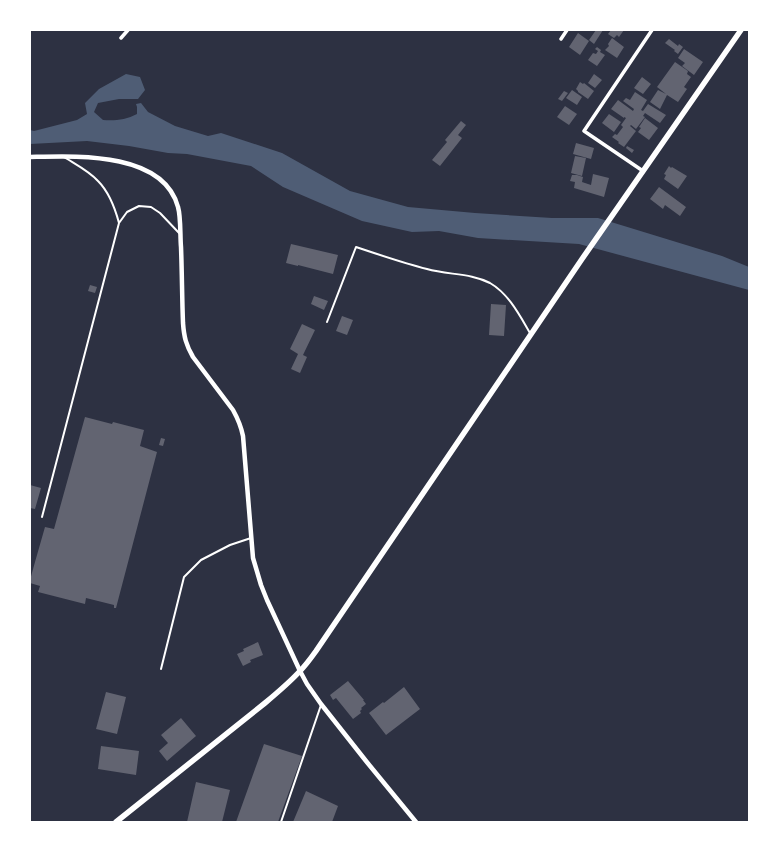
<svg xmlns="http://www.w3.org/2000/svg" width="779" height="852" font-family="'Roboto Condensed',sans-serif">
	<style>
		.water { fill: #4f5d75 }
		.building { fill: #626471 }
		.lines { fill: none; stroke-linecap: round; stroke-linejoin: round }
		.service { stroke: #fff; stroke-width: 2 }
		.minor { stroke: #fff; stroke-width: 3.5 }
		.tertiary { stroke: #fff; stroke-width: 4.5 }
		.secondary { stroke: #fff; stroke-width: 5.5 }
	</style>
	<rect width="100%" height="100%" fill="#2d3142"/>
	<path class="water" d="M 126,74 L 140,77 L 145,90 L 138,99 L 119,99 L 98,103 L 94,112 L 103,120 C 114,121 126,120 137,114 L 137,107 L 136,104 L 141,103 L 148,112 L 175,126 L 208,136 L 221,133 L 282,153 L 350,191 L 408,207 L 475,213 L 552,218 L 598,218 L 722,256 L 749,267 L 749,290 L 579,244 L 478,238 L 439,231 L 412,232 L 362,221 L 283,187 L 251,166 L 187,154 L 168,153 L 129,146 L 87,141 L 30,144 L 30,130 L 34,131 L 77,120 L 87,114 L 85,103 L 99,89 Z"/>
	<path class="building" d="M 596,30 L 603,30 L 594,44 L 589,40 Z
		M 611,30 L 612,31 L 624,30 L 619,37 L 617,35 L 614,38 L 608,34 Z
		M 578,33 L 589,41 L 580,55 L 569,47 Z
		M 612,38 L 624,47 L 617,58 L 605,50 L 609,46 L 608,44 Z
		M 669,39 L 678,46 L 679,44 L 683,47 L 678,54 L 674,51 L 675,50 L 665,43 Z
		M 597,47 L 601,50 L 600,52 L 605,55 L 597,66 L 588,60 L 593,53 L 596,54 L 598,51 L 595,49 Z
		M 684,49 L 703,62 L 694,75 L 682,66 L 685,63 L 678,58 Z
		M 675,62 L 688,71 L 687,74 L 691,77 L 684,87 L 687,89 L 678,102 L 667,95 L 660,109 L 650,102 L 658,90 L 666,94 L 657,87 Z
		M 594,74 L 602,80 L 595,88 L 588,83 Z
		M 642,77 L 651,84 L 643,94 L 634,88 Z
		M 580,82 L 583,84 L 584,83 L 594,91 L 588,99 L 578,92 L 578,91 L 576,89 Z
		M 572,90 L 582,97 L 577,105 L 566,98 Z
		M 564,91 L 568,93 L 562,101 L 558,99 Z
		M 635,92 L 647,100 L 641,110 L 643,111 L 648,104 L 666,115 L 660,123 L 645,113 L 643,116 L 645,117 L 636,129 L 631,125 L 630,126 L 636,131 L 624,147 L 618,143 L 619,142 L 612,137 L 615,134 L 617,135 L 623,127 L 621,125 L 626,118 L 624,117 L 624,118 L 611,109 L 618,100 L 633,111 L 634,109 L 623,101 L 626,98 L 630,100 Z
		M 565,106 L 577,114 L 569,125 L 557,117 Z
		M 609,114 L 621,122 L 614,132 L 602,123 Z
		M 645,118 L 658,128 L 649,140 L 638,132 L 641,128 L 639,127 Z
		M 461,121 L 466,125 L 458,135 L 462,138 L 440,166 L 432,160 L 447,142 L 445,140 Z
		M 576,143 L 594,148 L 591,159 L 573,154 Z
		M 627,146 L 634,150 L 632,153 L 626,148 Z
		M 575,156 L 586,158 L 582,176 L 571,173 Z
		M 669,166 L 671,168 L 672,167 L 687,176 L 678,189 L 664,179 L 666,175 L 664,174 Z
		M 593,174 L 609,178 L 604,197 L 574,188 L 575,182 L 570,181 L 572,175 L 577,175 L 583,177 L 582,182 L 591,185 Z
		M 659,187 L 686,207 L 680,216 L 665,205 L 663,209 L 650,199 Z
		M 291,244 L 338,255 L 333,274 L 298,265 L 298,266 L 286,263 Z
		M 90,285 L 97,287 L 95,293 L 88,291 Z
		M 314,296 L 328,301 L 324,310 L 311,304 Z
		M 491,304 L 506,305 L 504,336 L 489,335 Z
		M 342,316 L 353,320 L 347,335 L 336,331 Z
		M 302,324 L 315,330 L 303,355 L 307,357 L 300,373 L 291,369 L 298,354 L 290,349 Z
		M 85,417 L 112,424 L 113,422 L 144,430 L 140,446 L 157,452 L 116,608 L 114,608 L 114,605 L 86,598 L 85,604 L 38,592 L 40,586 L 30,583 L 30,580 L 35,562 L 45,527 L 54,529 Z
		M 161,438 L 165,439 L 163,446 L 159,445 Z
		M 30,485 L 41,488 L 35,509 L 30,508 Z
		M 258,642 L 263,655 L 250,660 L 251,662 L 243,666 L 237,654 L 244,651 L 243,649 Z
		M 348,681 L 364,700 L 363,700 L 366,704 L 361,708 L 362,709 L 360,711 L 361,713 L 353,719 L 336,698 L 333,700 L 330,695 Z
		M 404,687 L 420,709 L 386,735 L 369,713 L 383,702 L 384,703 Z
		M 106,692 L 126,697 L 117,734 L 96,729 Z
		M 181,718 L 196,736 L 167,761 L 159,751 L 168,743 L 161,735 Z
		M 264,744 L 302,756 L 278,822 L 236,822 Z
		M 101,746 L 139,751 L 136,775 L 98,769 Z
		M 196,782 L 230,790 L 222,822 L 187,822 Z
		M 306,791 L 338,806 L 332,822 L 293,822 Z"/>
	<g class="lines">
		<path class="service" d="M 64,157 C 75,164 89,171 98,181 C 109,192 115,208 119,223 L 127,212 L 139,206 L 151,207 L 160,213 L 180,234
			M 327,322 L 356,247 C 380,255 403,263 427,269 C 448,275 471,273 490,283 C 509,294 520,316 530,333
			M 42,517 L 119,223
			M 161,669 L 184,577 L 201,560 L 230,545 L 251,538
			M 281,822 L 321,705"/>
		<path class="minor" d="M 121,38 L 128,30
			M 561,39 L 567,30
			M 643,171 L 584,131 L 652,30"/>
		<path class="tertiary" d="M 30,157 C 75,156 163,151 178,207 C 181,217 180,236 181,247 C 182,272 182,298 183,323 C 184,337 186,345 193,357 L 233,410 C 238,419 241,426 243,436 L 253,558 L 261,585 L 267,600 L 300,671 L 307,684 L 321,704 L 366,761 L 416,822"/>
		<path class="secondary" d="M 116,822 L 265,703 C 277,693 289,683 300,671 C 306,665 311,658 316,651 L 582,259 L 741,30"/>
	</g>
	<rect width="779" height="852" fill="none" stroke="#ffffff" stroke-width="62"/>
</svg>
